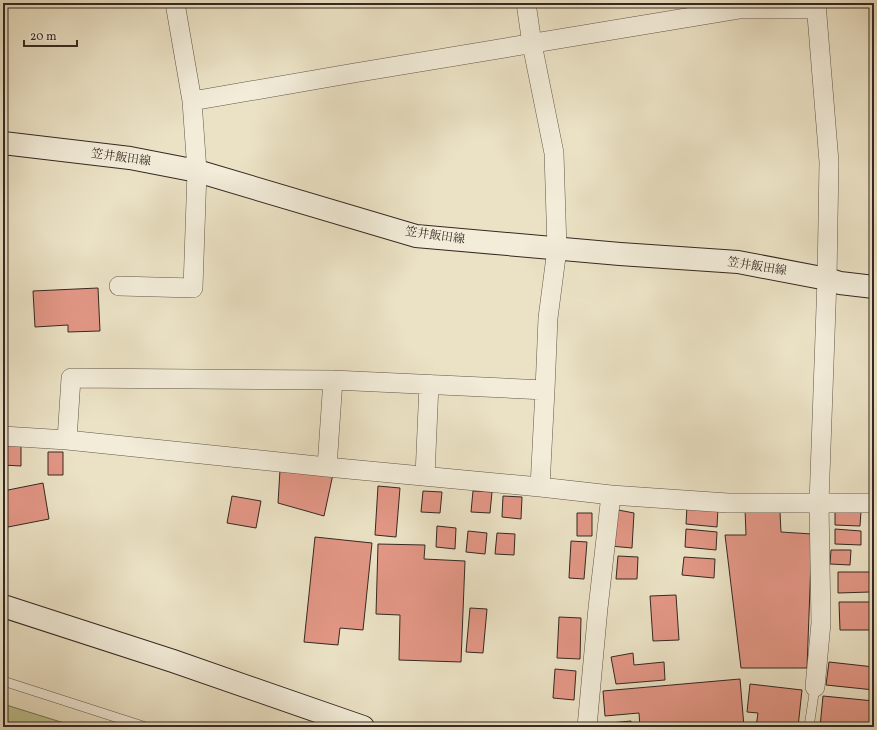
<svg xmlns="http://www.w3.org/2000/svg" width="877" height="730" font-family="Vollkorn,'Noto Serif JP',serif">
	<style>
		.green { fill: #bec190; stroke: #7a7458 }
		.building { fill: #e39786; stroke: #362821 }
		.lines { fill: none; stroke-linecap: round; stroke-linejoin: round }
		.lane-casing { stroke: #63564a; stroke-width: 10 }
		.street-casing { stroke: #63564a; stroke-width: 20 }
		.secondary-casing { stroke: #362821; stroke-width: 24 }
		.lane { stroke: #f2ecd9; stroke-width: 9 }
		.street { stroke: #f2ecd9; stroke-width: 19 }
		.secondary { stroke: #f2ecd9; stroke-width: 22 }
		.labels { text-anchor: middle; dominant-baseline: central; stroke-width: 3; stroke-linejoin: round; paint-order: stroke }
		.street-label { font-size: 12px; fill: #362821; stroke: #f2ecd9 }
	</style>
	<rect width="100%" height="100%" fill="#ebe2c5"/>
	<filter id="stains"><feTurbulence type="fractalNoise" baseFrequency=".005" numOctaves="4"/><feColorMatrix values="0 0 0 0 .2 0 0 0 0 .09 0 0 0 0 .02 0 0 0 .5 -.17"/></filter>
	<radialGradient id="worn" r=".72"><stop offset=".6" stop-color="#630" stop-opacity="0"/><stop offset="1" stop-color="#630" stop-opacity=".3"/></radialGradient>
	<path class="green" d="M 3,704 L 77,727 L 3,727 Z"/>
	<path class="building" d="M 98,288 L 100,331 L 68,332 L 68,325 L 35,327 L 33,291 Z
		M 3,443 L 21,443 L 21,466 L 3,465 Z
		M 48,452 L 63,452 L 63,475 L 48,475 Z
		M 280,470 L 333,474 L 324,516 L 278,503 Z
		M 43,483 L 49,519 L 3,528 L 3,491 Z
		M 378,486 L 400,488 L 396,537 L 375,535 Z
		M 423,491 L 442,492 L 440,513 L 421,512 Z
		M 473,491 L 492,492 L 490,513 L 471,512 Z
		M 232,496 L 261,501 L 256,528 L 227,523 Z
		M 503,496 L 522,497 L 521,519 L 502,517 Z
		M 687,506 L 718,508 L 717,527 L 686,524 Z
		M 613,509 L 634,513 L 632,548 L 610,546 Z
		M 745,509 L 780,512 L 781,532 L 812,534 L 807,668 L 741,668 L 725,535 L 746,535 Z
		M 835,509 L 861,511 L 860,526 L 835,525 Z
		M 577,513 L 592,513 L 592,536 L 577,536 Z
		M 437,526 L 456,528 L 455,549 L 436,547 Z
		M 686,529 L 717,532 L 716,550 L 685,547 Z
		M 835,529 L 861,531 L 861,545 L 835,544 Z
		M 468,531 L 487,533 L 485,554 L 466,552 Z
		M 497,533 L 515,534 L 514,555 L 495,554 Z
		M 315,537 L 372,543 L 363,630 L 340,628 L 338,645 L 304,642 Z
		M 571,541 L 587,542 L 584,579 L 569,578 Z
		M 378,544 L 425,545 L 424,559 L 465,561 L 461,662 L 399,660 L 400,615 L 376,614 Z
		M 831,550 L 851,550 L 850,565 L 830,564 Z
		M 618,556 L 638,557 L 637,579 L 616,579 Z
		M 684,557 L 715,559 L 714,578 L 682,575 Z
		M 838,572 L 871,572 L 870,592 L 838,593 Z
		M 676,595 L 679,640 L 653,641 L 650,596 Z
		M 839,602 L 874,602 L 874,630 L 840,630 Z
		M 470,608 L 487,609 L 483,653 L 466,652 Z
		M 559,617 L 581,618 L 580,659 L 557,658 Z
		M 633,653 L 634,665 L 664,662 L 665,680 L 616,684 L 611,657 Z
		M 829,662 L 874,667 L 874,690 L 826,685 Z
		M 555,669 L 576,671 L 574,700 L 553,698 Z
		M 740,679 L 744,727 L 640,727 L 639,713 L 605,716 L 603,691 Z
		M 750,684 L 802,690 L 798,727 L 756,727 L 758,713 L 747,712 Z
		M 823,696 L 874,701 L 874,727 L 820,727 Z
		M 631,721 L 632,727 L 611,727 L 610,723 Z"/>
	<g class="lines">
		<defs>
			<path id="lane" d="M 3,681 L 146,727
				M 809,727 L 815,687"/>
			<path id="street" d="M 526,3 L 532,44 L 554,153 L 557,249 L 548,318 L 545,390
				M 192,101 L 354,73 L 740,9 L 817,9
				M 119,286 L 193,288 L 197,171 L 192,101 L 175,3
				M 3,436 L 67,440 L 327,467 L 540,487 L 611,495 L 728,503 L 874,503
				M 67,440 L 71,378 L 333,380 L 545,390 L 540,487
				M 327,467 L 333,380
				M 425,476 L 429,384
				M 815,687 L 821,623 L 819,503 L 827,279 L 829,162 L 816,3
				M 587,727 L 598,608 L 611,495"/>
			<path id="secondary" d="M 3,143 L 130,158 L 197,171 L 416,236 L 620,254 L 738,262 L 827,279 L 840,283 L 874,287
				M 3,606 L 173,661 L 363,727"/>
		</defs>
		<use href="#lane" class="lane-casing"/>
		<use href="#street" class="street-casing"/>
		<use href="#secondary" class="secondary-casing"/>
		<use href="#lane" class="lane"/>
		<use href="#street" class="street"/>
		<use href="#secondary" class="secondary"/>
	</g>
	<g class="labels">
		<g class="street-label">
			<text transform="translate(121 158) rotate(8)">笠井飯田線</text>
			<text transform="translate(435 236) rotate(8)">笠井飯田線</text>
			<text transform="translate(757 267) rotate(9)">笠井飯田線</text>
		</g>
	</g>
	<rect width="877" height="730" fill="none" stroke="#ebe2c5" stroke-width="16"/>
	<rect x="4" y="4" width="869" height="722" fill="none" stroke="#362821" stroke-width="2"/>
	<rect x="8" y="8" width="861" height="714" fill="none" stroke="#362821"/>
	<path d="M24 40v6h53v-6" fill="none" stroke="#362821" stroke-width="2"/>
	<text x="30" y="40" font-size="12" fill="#362821" stroke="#f2ecd9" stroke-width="3" paint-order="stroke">20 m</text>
	<rect width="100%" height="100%" filter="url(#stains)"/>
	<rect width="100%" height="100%" fill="url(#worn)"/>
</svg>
